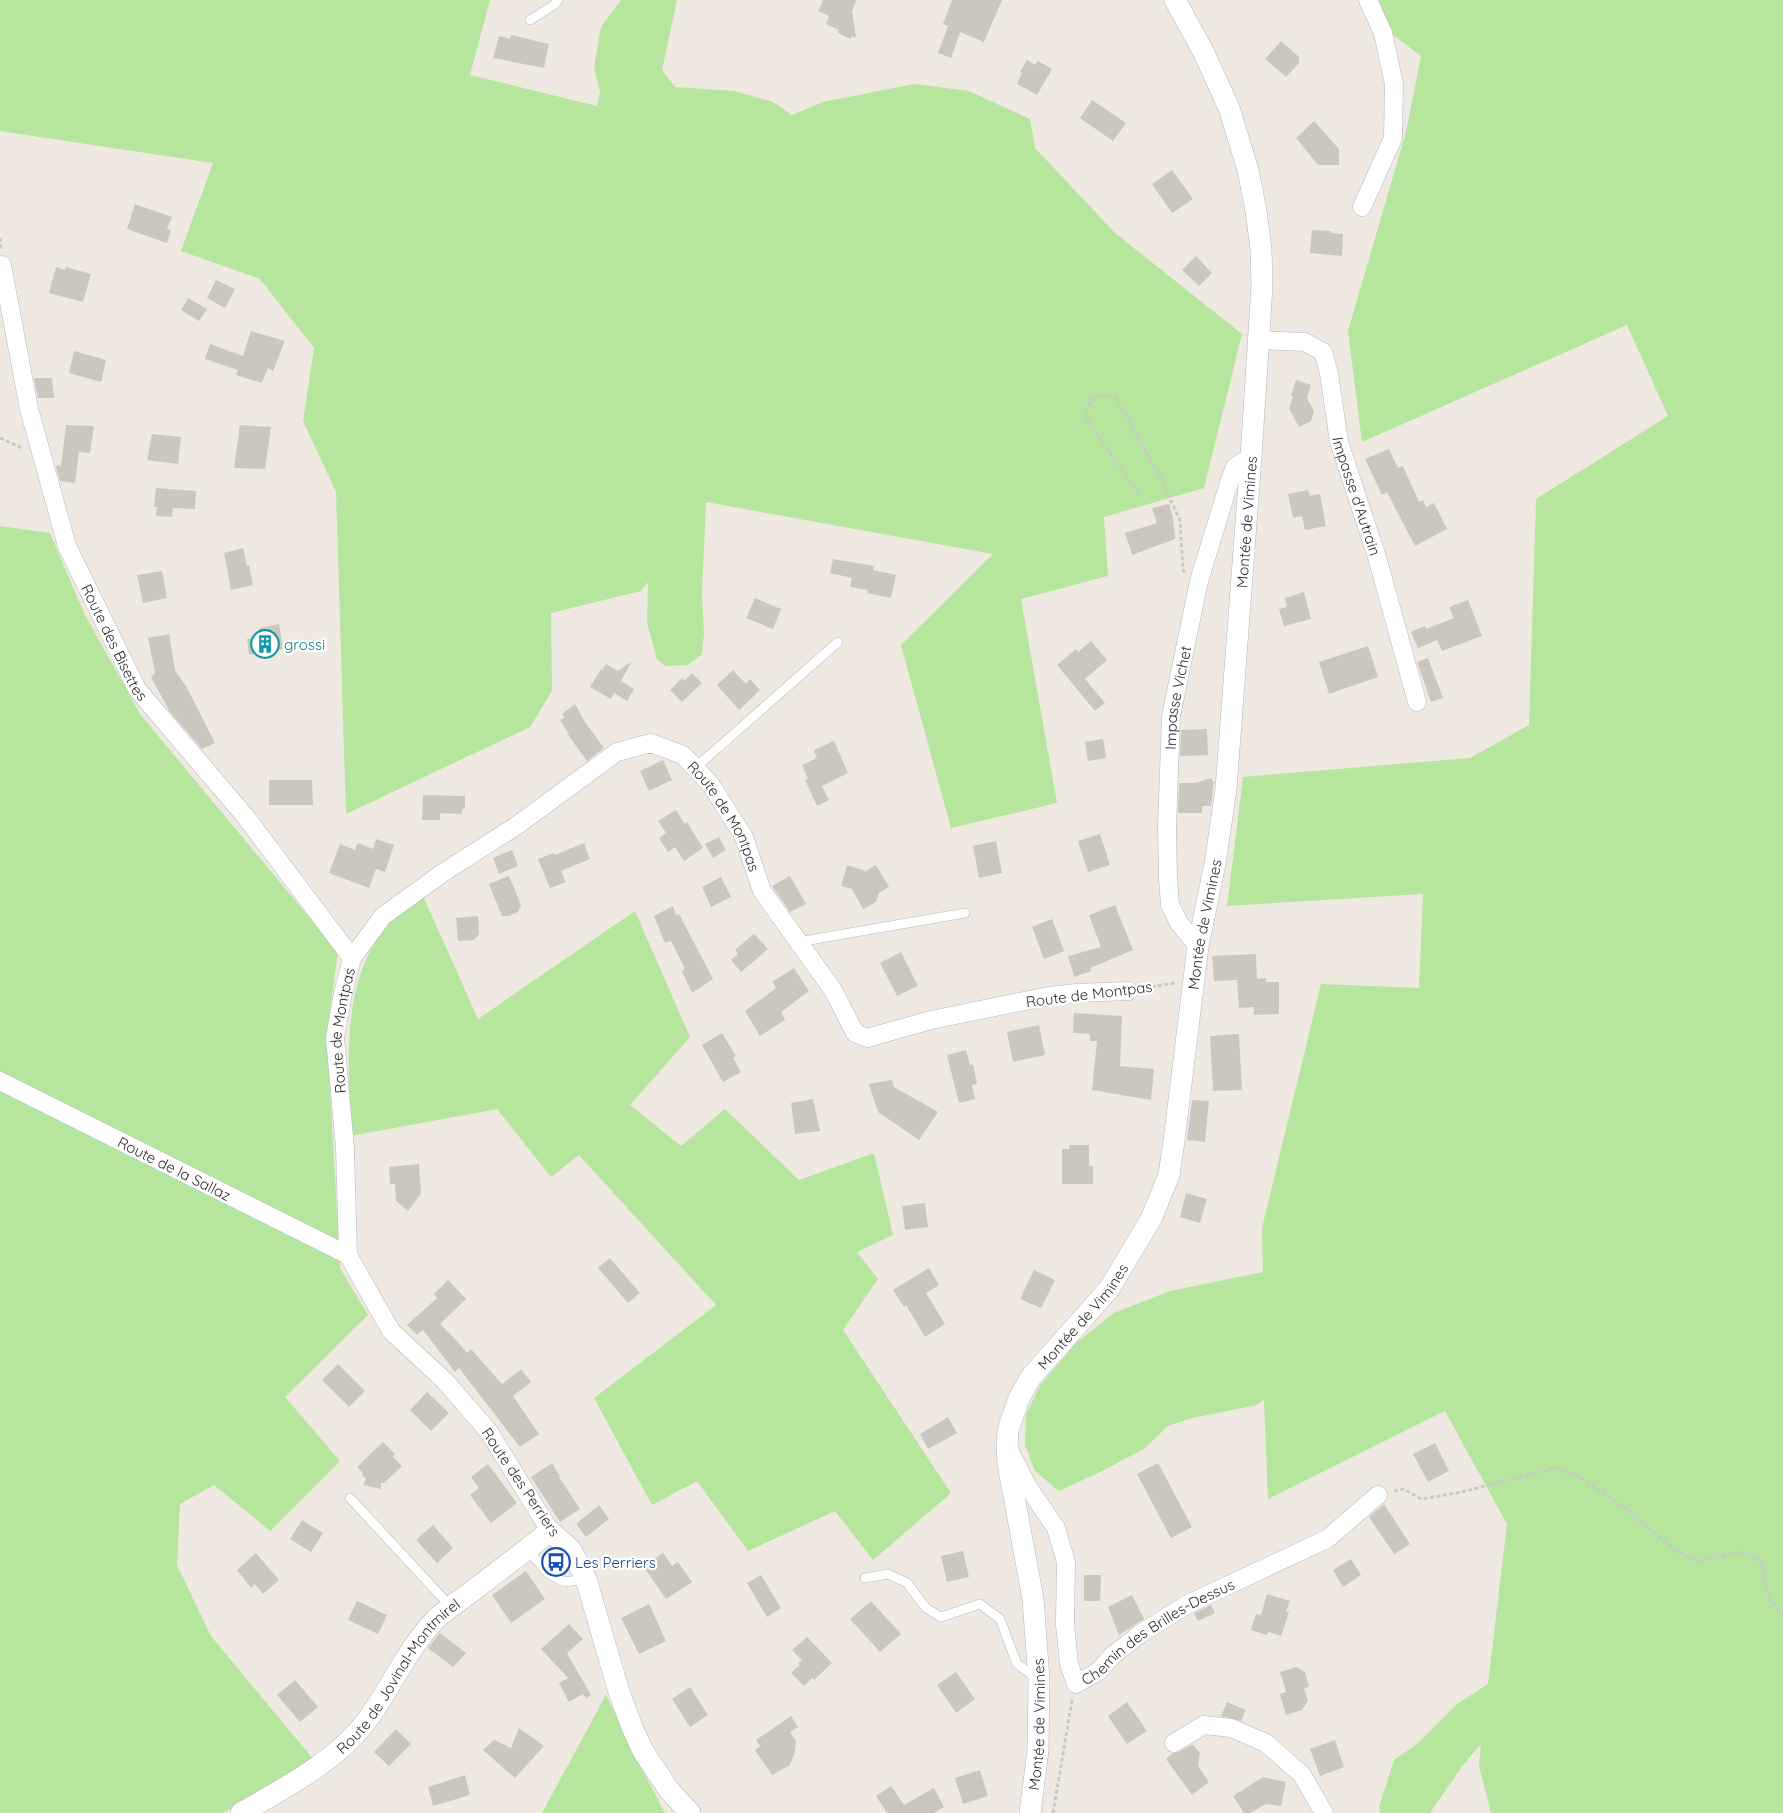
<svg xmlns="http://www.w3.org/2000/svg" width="1783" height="1813" font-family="Quicksand,sans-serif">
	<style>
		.green { fill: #b6e59e }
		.building { fill: #cbc7bf }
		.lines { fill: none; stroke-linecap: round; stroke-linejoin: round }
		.service-casing { stroke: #b4b7c1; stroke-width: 10 }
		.minor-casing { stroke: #b4b7c1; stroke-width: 19 }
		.tertiary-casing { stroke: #b4b7c1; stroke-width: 22 }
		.path { stroke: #c9c9c9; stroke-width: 3; stroke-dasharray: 4 2.5; stroke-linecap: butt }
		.service { stroke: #fff; stroke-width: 9 }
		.minor { stroke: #fff; stroke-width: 18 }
		.tertiary { stroke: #fff; stroke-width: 21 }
		.labels { text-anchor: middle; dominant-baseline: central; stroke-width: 4.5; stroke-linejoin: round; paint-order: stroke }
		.street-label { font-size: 15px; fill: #2e2e2e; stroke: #fff }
		.culture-label { font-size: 15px; fill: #0d838f; stroke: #fff; text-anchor: start }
		.transit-label { font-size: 15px; fill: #164399; stroke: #fff; text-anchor: start }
	</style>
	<rect width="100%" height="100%" fill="#efe9e1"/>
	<path class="green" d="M 0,0 L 490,0 L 470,75 L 597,106 L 600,92 L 594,67 L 601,27 L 621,0 L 677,0 L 662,70 L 675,87 L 734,91 L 773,102 L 792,115 L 823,102 L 914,84 L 969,91 L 1030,119 L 1035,148 L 1115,233 L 1242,334 L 1204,488 L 1104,517 L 1108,576 L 1021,599 L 1057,803 L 951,828 L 901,645 L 993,554 L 706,502 L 702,593 L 704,633 L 702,654 L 688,665 L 665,666 L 657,659 L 647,623 L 648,582 L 641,591 L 551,613 L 552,691 L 530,727 L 346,814 L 336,492 L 303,421 L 314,348 L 260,279 L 181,251 L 213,163 L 0,131 Z
		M 1377,0 L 1783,0 L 1783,1813 L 1491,1813 L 1479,1766 L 1481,1744 L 1463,1765 L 1430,1813 L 1380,1813 L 1379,1807 L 1394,1760 L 1417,1744 L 1457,1704 L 1488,1684 L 1507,1524 L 1445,1411 L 1268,1499 L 1264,1400 L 1257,1405 L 1192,1418 L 1168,1426 L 1144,1449 L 1102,1471 L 1059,1491 L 1035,1471 L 1025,1445 L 1026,1414 L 1041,1384 L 1077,1342 L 1114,1313 L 1170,1291 L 1263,1272 L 1262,1228 L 1321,984 L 1419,988 L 1423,894 L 1227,906 L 1243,777 L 1470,758 L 1529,725 L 1536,499 L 1668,416 L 1627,325 L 1362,442 L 1348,331 L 1406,132 L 1421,56 L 1392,34 Z
		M 0,526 L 50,533 L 84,613 L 140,714 L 338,952 L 327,1032 L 340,1268 L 368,1315 L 285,1397 L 340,1461 L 270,1531 L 214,1485 L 180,1504 L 177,1565 L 211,1636 L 313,1759 L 223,1813 L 0,1813 Z
		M 423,896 L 478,1019 L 635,911 L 690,1037 L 630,1105 L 681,1146 L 725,1109 L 799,1180 L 874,1153 L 893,1235 L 857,1252 L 878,1279 L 843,1330 L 951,1493 L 873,1560 L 835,1511 L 748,1551 L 697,1481 L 652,1505 L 594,1398 L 716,1305 L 579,1155 L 551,1177 L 497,1109 L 351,1136 C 349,1066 339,988 385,928 C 395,916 411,906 423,896 Z
		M 606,1695 L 643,1771 L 665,1813 L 542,1813 Z"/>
	<path class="building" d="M 823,0 L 856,0 L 852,12 L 856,38 L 852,36 L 851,39 L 838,33 L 839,30 L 826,24 L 829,16 L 818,11 Z
		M 952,0 L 1002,0 L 984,42 L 960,32 L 951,58 L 938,53 L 948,26 L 943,24 Z
		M 511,35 L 549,44 L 544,68 L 493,58 L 499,36 L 510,39 Z
		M 1281,41 L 1299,57 L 1299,63 L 1286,77 L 1265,59 Z
		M 1027,60 L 1035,65 L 1038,61 L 1052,69 L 1037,95 L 1017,84 L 1022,73 L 1020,72 Z
		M 1092,100 L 1126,123 L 1113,141 L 1080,118 Z
		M 1314,121 L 1339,149 L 1339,165 L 1318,165 L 1296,138 Z
		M 1172,170 L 1193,199 L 1172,213 L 1152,184 Z
		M 135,204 L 172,217 L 167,229 L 171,230 L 167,243 L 127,229 Z
		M 1312,230 L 1331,231 L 1331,233 L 1343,234 L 1342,256 L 1310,253 Z
		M 1196,256 L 1212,273 L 1199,286 L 1182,270 Z
		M 56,267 L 65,270 L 66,267 L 91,274 L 83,302 L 49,293 Z
		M 216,280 L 235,289 L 225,308 L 207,298 Z
		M 188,298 L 207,309 L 199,321 L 181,310 Z
		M 251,331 L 285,341 L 273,371 L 268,368 L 262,383 L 236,375 L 238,370 L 205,359 L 210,344 L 243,356 Z
		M 74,351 L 106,360 L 101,382 L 69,373 Z
		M 34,378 L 52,378 L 54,398 L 38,398 Z
		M 1296,380 L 1311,385 L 1307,398 L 1314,411 L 1311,421 L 1299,427 L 1289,408 L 1293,397 L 1291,396 Z
		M 66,425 L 94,426 L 90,453 L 79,452 L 75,483 L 60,481 L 56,467 L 57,465 L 61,466 Z
		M 240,425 L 271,427 L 265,469 L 234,468 Z
		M 152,434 L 181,437 L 178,464 L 147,460 Z
		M 1389,449 L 1398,468 L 1403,466 L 1419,502 L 1423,500 L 1426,507 L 1434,503 L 1447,529 L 1415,546 L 1387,492 L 1382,495 L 1365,459 Z
		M 156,488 L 196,491 L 195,509 L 173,508 L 172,517 L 156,516 L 157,507 L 154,507 Z
		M 1308,490 L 1310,496 L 1320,494 L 1326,526 L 1305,530 L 1302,516 L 1293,518 L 1288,494 Z
		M 1169,504 L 1173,518 L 1175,539 L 1132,555 L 1125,533 L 1157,523 L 1152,508 Z
		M 243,548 L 247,566 L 249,565 L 253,585 L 231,590 L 224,553 Z
		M 833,559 L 874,566 L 873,570 L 896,575 L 891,598 L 867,593 L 868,590 L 850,587 L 852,578 L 830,573 Z
		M 162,571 L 167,598 L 143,603 L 137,575 Z
		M 1304,592 L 1311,619 L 1284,626 L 1279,609 L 1287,607 L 1285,598 Z
		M 755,598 L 781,609 L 773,629 L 746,618 Z
		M 1468,600 L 1482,636 L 1442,651 L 1437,640 L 1418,648 L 1411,632 L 1425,626 L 1426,629 L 1454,618 L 1449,607 Z
		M 279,624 L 283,649 L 249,655 L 247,639 L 260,637 L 259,628 Z
		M 169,634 L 175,670 L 187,688 L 215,743 L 202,749 L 170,712 L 151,677 L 155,673 L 148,638 Z
		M 1091,641 L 1107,660 L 1085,679 L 1105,703 L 1095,711 L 1057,665 L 1076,649 L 1078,652 Z
		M 1368,646 L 1378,677 L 1329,694 L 1319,662 Z
		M 1428,658 L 1443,698 L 1431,702 L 1417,662 Z
		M 632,661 L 621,681 L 634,689 L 627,701 L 614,693 L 611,699 L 590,687 L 601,669 L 602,670 L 606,664 L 618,671 Z
		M 733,670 L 746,684 L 750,679 L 760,690 L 739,710 L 717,685 Z
		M 692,673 L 702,683 L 682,702 L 670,690 L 682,678 L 684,681 Z
		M 575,704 L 585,722 L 604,748 L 587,761 L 568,735 L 569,734 L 560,720 L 565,717 L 562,714 Z
		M 1207,729 L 1208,755 L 1180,756 L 1181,730 Z
		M 1103,739 L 1106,758 L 1088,761 L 1085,742 Z
		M 834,741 L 848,773 L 822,786 L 829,800 L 817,806 L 805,780 L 808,779 L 802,765 L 817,758 L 814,750 Z
		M 663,760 L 672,780 L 649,791 L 640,771 Z
		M 1212,778 L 1212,781 L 1214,781 L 1211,806 L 1202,806 L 1202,813 L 1178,813 L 1179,783 L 1195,783 Z
		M 269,780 L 312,780 L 313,805 L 269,805 Z
		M 423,795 L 465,796 L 465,808 L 462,809 L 462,814 L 440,813 L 440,820 L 422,820 Z
		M 676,810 L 685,824 L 687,822 L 703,848 L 684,861 L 675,847 L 668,852 L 659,838 L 666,833 L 658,821 Z
		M 1100,834 L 1110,865 L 1088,872 L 1078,841 Z
		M 719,837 L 726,850 L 713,858 L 705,844 Z
		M 376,839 L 394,845 L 385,872 L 376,869 L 369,888 L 329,873 L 340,844 L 355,850 L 358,843 L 373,849 Z
		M 996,841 L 1002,873 L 979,878 L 973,846 Z
		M 584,843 L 590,859 L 561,871 L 566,882 L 550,888 L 538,859 L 554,853 L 555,855 Z
		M 512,850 L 518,866 L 499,874 L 493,858 Z
		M 847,865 L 866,871 L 876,865 L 889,887 L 879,893 L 876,902 L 863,909 L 852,889 L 841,886 Z
		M 509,876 L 521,905 L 518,912 L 508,916 L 502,916 L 489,884 Z
		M 790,876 L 806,904 L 790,912 L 772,886 Z
		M 721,877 L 731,897 L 711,907 L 702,887 Z
		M 1115,905 L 1133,950 L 1090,968 L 1091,971 L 1074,977 L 1068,956 L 1101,947 L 1089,915 Z
		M 673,906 L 676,915 L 679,914 L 713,979 L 692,993 L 682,971 L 685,969 L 671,941 L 665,943 L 654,916 Z
		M 478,916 L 479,934 L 474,940 L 458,941 L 456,918 Z
		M 1052,919 L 1064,951 L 1044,959 L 1032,927 Z
		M 754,934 L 768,949 L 741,972 L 731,960 L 738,954 L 735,950 Z
		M 901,952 L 918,986 L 897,996 L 880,963 Z
		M 1256,954 L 1257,979 L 1266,978 L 1266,982 L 1279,982 L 1279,1014 L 1254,1015 L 1254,1007 L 1239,1008 L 1237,980 L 1214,981 L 1212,956 Z
		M 794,968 L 809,991 L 781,1012 L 785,1020 L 760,1036 L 745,1011 L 776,988 L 772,982 Z
		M 1074,1013 L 1122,1016 L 1120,1066 L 1154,1069 L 1151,1100 L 1092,1090 L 1097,1041 L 1090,1041 L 1090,1034 L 1073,1033 Z
		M 1039,1025 L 1045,1055 L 1013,1062 L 1007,1032 Z
		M 722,1033 L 736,1056 L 733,1058 L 741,1072 L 723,1082 L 702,1045 Z
		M 1239,1034 L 1242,1090 L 1213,1091 L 1210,1036 Z
		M 966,1050 L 970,1065 L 973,1064 L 977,1084 L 972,1085 L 975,1099 L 959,1103 L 947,1055 Z
		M 892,1080 L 894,1087 L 938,1112 L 919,1140 L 878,1112 L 869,1084 Z
		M 813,1099 L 820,1131 L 795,1134 L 791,1103 Z
		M 1192,1100 L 1209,1101 L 1205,1142 L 1187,1140 Z
		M 1069,1145 L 1089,1145 L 1089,1166 L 1093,1166 L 1093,1184 L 1062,1184 L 1062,1149 L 1069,1149 Z
		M 419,1164 L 421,1194 L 408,1211 L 396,1201 L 395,1184 L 390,1184 L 389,1167 Z
		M 1186,1193 L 1207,1199 L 1200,1223 L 1180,1217 Z
		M 925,1203 L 928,1227 L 905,1230 L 902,1206 Z
		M 610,1258 L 640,1293 L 628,1303 L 598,1268 Z
		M 929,1268 L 939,1285 L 926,1293 L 945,1324 L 925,1337 L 906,1305 L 904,1307 L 893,1290 Z
		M 1034,1270 L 1055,1280 L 1041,1308 L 1020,1299 Z
		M 448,1280 L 466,1299 L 440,1324 L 455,1339 L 467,1353 L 471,1349 L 502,1384 L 521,1369 L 531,1382 L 513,1396 L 539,1434 L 520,1447 L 459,1368 L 455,1372 L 423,1330 L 417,1335 L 407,1325 L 437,1298 L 434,1294 Z
		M 338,1364 L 365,1391 L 349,1407 L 322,1380 Z
		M 427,1392 L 449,1413 L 431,1431 L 410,1410 Z
		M 948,1417 L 957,1433 L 928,1449 L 920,1434 Z
		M 383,1442 L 395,1454 L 393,1457 L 402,1466 L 384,1483 L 381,1483 L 381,1489 L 363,1485 L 366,1479 L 362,1475 L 363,1473 L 357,1467 Z
		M 1435,1443 L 1449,1471 L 1428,1482 L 1413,1454 Z
		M 552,1463 L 560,1476 L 559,1477 L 580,1509 L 560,1522 L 531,1477 Z
		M 1158,1463 L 1192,1527 L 1171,1538 L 1137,1474 Z
		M 488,1464 L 517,1503 L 491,1523 L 470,1495 L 479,1488 L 471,1477 Z
		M 1384,1504 L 1410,1544 L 1394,1554 L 1369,1517 Z
		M 599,1505 L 609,1519 L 586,1537 L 576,1524 Z
		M 302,1520 L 323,1533 L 311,1552 L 290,1539 Z
		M 433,1525 L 453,1548 L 437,1563 L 416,1540 Z
		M 963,1551 L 969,1577 L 947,1582 L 941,1556 Z
		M 256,1553 L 279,1580 L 263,1594 L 255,1584 L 251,1588 L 237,1570 Z
		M 663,1553 L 672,1566 L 678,1562 L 692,1582 L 666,1599 L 643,1566 Z
		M 1351,1559 L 1361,1575 L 1343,1587 L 1333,1570 Z
		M 526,1571 L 545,1599 L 511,1623 L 492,1595 Z
		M 761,1575 L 781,1608 L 767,1617 L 747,1583 Z
		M 1084,1575 L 1101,1575 L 1100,1601 L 1084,1601 Z
		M 1267,1594 L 1290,1601 L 1286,1611 L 1289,1612 L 1281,1636 L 1268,1632 L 1267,1635 L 1251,1630 L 1256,1614 L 1261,1615 Z
		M 1132,1595 L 1144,1619 L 1119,1635 L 1108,1607 Z
		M 357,1601 L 387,1615 L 378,1634 L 348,1620 Z
		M 871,1601 L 901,1634 L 880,1652 L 850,1619 Z
		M 649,1604 L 666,1641 L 639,1654 L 621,1618 Z
		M 1211,1605 L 1215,1613 L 1198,1621 L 1194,1613 Z
		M 569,1624 L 583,1639 L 567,1653 L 591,1695 L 586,1698 L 583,1694 L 569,1702 L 559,1683 L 568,1678 L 541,1649 Z
		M 440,1633 L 466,1653 L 453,1667 L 428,1648 Z
		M 807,1637 L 832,1663 L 814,1680 L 812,1678 L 804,1686 L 791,1673 L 800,1665 L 798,1664 L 802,1660 L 792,1650 Z
		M 1297,1667 L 1305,1672 L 1309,1687 L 1304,1688 L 1308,1701 L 1302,1710 L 1286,1715 L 1280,1694 L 1286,1692 L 1280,1672 Z
		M 956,1672 L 975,1699 L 956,1713 L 937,1685 Z
		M 295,1680 L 318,1707 L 300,1722 L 277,1695 Z
		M 690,1687 L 708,1715 L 690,1727 L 672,1699 Z
		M 1127,1702 L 1147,1731 L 1127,1744 L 1108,1716 Z
		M 1227,1702 L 1246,1710 L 1241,1721 L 1221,1716 Z
		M 791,1716 L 798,1727 L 790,1732 L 796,1741 L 795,1752 L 790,1765 L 772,1775 L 755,1750 L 760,1746 L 756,1740 Z
		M 519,1728 L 544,1746 L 515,1778 L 483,1750 L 494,1740 L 511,1748 Z
		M 396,1729 L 411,1744 L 389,1766 L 374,1752 Z
		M 1335,1740 L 1344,1767 L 1320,1776 L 1310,1749 Z
		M 1191,1745 L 1194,1746 L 1200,1753 L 1198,1766 L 1209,1782 L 1192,1795 L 1166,1759 L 1173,1753 L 1179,1752 Z
		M 980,1770 L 988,1796 L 963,1804 L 955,1778 Z
		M 465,1775 L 470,1795 L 433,1806 L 428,1787 Z
		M 1263,1777 L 1286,1782 L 1281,1806 L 1266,1804 L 1250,1813 L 1244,1813 L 1233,1796 Z
		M 891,1786 L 904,1805 L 934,1788 L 944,1807 L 934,1813 L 887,1813 L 876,1796 Z"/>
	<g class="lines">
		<defs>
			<path id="service" d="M 530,20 L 554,5 L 558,0
				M 695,768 L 838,642
				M 798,942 L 965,913
				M 350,1498 L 451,1607
				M 527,1549 L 548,1573 L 564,1582 L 586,1579
				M 865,1578 L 888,1574 L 907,1583 L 926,1608 L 941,1617 L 980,1604 L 1000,1619 L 1017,1664 L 1037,1678"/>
			<g id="minor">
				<path d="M 1362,207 L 1393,138 L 1394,84 L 1383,33 L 1368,0"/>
				<path id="s1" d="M 2,265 L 29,409 L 67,546 L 137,689 L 245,816 L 352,958"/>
				<path id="s2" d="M 1258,340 L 1305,342 L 1323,352 L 1329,373 L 1339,442 L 1377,557 L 1417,702"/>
				<path id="s3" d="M 1198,946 L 1179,923 L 1170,905 L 1168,878 L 1167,827 L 1171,716 L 1199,581 L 1230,480 L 1235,467 L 1251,457"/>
				<path id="s4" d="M 0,1081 L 348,1255"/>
				<path id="s5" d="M 1009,1450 L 1028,1487 L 1056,1528 L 1066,1562 L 1065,1624 L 1069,1664 L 1076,1684 L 1099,1671 L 1112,1656 L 1140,1634 L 1188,1604 L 1327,1539 L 1378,1495"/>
				<path id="s6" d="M 550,1531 L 489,1432 L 445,1381 L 391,1331 L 348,1255 L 345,1148 L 335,1038 L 343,993 L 352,958 L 383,916 L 444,872 L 516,826 L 617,752 L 651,743 L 683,755 L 711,785 L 744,837 L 762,891 L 833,990 L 855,1033 L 867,1038 L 931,1020 L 1049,996 L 1076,993 L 1129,991"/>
				<path d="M 1174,1743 L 1204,1725 L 1231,1728 L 1266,1743 L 1302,1775 L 1324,1813"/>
			</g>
			<g id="tertiary">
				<path id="s7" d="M 241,1813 C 285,1788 338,1760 368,1719 C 392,1686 407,1649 436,1619 C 448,1608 462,1599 475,1589 C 500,1570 525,1551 550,1531 L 571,1550 L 586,1579 L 619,1692 L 632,1727 L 643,1751 L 669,1790 L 690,1813"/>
				<path id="s8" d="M 1030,1813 L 1038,1750 L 1039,1679 L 1033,1599 L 1008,1464 L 1007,1446 L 1008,1430 L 1019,1398 L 1031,1377 L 1109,1289 L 1151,1219 L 1169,1175 L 1174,1141 L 1198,946 L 1215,864 L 1226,789 L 1251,457 L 1262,286 L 1261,249 L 1256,211 L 1248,170 L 1229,108 L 1204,53 L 1175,0"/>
			</g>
		</defs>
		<use href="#service" class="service-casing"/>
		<use href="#minor" class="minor-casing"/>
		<use href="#tertiary" class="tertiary-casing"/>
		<path class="path" d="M 0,238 L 1,249
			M 0,438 L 22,448
			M 1138,493 L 1085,416 L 1090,401 L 1101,394 L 1116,398 L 1161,479 L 1180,520 L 1183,570 L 1185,572
			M 1145,988 L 1175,983
			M 1394,1491 L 1404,1489 L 1421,1499 L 1462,1492 L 1555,1468 L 1580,1477 L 1626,1509 L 1678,1552 L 1696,1561 L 1742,1552 L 1760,1561 L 1770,1599 L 1783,1617
			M 1053,1813 L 1072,1700"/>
		<use href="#service" class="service"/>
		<use href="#minor" class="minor"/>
		<use href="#tertiary" class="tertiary"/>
	</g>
	<defs>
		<symbol id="building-ring" viewBox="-11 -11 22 22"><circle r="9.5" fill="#fff" stroke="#0f9aa8" stroke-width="1.5"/><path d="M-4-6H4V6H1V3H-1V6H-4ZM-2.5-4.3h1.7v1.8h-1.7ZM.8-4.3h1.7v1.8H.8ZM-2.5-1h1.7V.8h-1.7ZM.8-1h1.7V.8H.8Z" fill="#0f9aa8"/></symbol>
		<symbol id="bus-ring" viewBox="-11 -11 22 22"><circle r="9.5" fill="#fff" stroke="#1a4fb4" stroke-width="1.5"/><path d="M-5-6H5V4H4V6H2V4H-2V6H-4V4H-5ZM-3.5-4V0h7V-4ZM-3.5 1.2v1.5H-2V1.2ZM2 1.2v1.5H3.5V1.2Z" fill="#1a4fb4"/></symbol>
	</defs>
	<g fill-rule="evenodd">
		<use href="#building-ring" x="249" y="628" width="32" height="32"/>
		<use href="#bus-ring" x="540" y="1546" width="32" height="32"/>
	</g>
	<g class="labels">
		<g class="street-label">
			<text stroke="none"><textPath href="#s2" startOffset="216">Impasse d'Autrain</textPath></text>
			<text stroke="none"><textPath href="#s8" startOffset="1349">Montée de Vimines</textPath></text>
			<text stroke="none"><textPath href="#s1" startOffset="396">Route des Bisettes</textPath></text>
			<text stroke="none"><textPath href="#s3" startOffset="258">Impasse Vichet</textPath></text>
			<text stroke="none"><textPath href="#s6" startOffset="1126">Route de Montpas</textPath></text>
			<text stroke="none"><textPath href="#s8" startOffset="944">Montée de Vimines</textPath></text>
			<text transform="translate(1089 994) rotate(-7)">Route de Montpas</text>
			<text stroke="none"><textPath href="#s6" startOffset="570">Route de Montpas</textPath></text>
			<text stroke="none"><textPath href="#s4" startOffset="195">Route de la Sallaz</textPath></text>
			<text stroke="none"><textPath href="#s8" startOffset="524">Montée de Vimines</textPath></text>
			<text transform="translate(521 1482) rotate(56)">Route des Perriers</text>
			<text stroke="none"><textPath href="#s5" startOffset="348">Chemin des Brilles-Dessus</textPath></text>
			<text stroke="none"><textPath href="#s7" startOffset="212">Route de Jovinal-Montmirel</textPath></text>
			<text stroke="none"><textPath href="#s8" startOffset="89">Montée de Vimines</textPath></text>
		</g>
		<g class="culture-label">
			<text x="284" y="644">grossi</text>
		</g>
		<g class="transit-label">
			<text x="575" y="1562">Les Perriers</text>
		</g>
	</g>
</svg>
